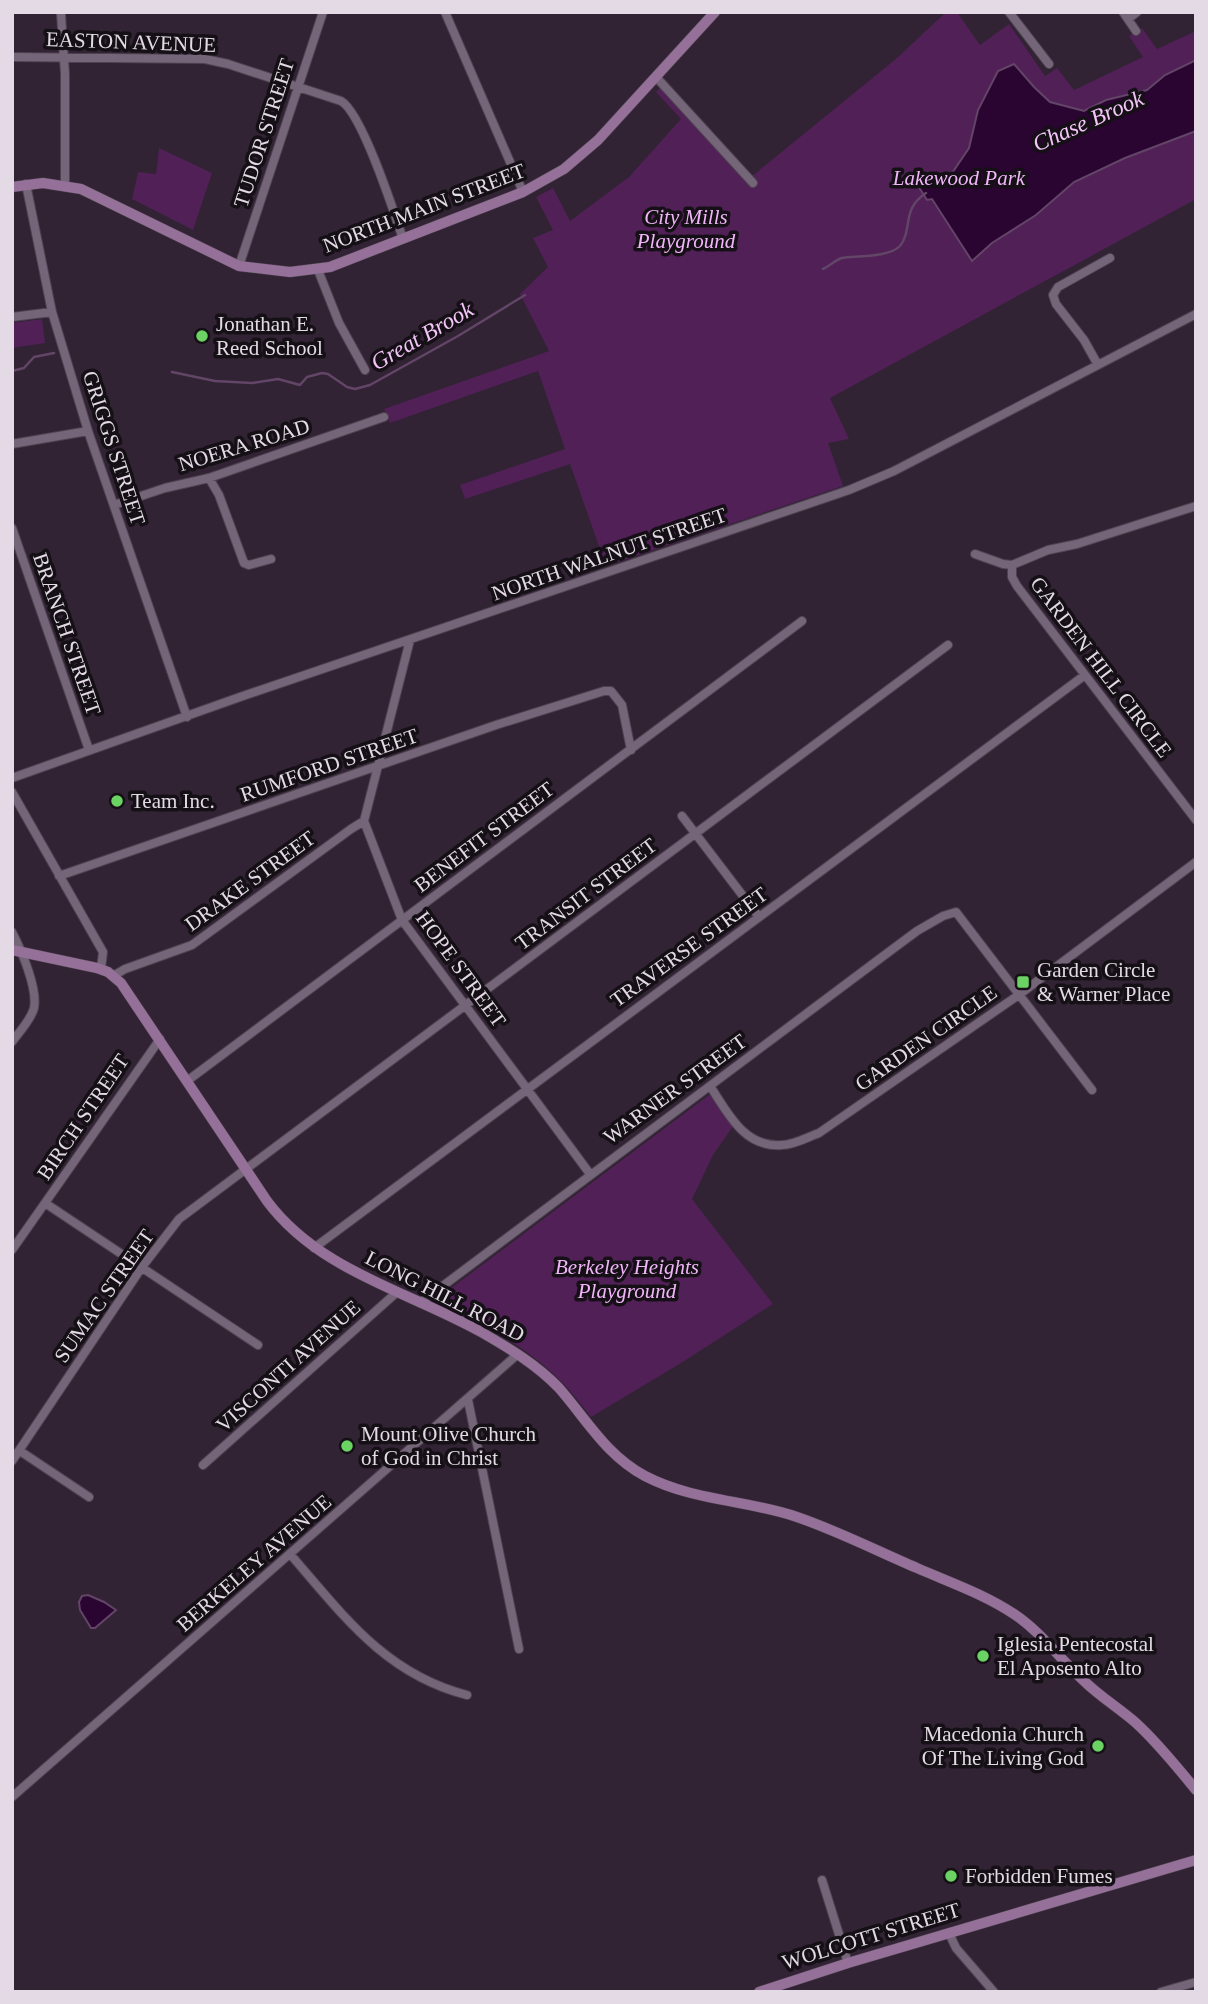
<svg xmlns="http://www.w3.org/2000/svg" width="1208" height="2004" font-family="Georgia,serif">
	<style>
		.green { fill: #502057 }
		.water { fill: #2b0531; stroke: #624567; stroke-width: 2 }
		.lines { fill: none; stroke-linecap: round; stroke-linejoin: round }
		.stream { stroke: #624567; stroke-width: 2.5 }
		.minor-casing { stroke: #4e4250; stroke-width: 10 }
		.major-casing { stroke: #4e4250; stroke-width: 11 }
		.minor { stroke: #756578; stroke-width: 8 }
		.major { stroke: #95719a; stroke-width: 10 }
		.poi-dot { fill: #6ad363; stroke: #150f16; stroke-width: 2.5 }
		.labels { text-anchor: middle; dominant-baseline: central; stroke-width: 7; stroke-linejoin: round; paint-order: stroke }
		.street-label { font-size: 21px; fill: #e3dae5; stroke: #150f16 }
		.park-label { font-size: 21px; font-style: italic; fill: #f1b5f9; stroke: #150f16 }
		.poi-label { font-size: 21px; fill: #e3dae5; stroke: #150f16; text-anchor: start }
		.water-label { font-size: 23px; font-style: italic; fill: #f3c5f8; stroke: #150f16 }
	</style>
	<rect width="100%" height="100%" fill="#312333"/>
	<path class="green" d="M 946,12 L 957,12 L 980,45 L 1009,24 L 1045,76 L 1057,68 L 1074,90 L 1143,57 L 1129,36 L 1142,28 L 1157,49 L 1196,31 L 1196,199 L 830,398 L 849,439 L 828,443 L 843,486 L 606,566 L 570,464 L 465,499 L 460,485 L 565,449 L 538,371 L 390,423 L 384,409 L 549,351 L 520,294 L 548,267 L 533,238 L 553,230 L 536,197 L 553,188 L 570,221 L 629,177 L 681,119 L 656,92 L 661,87 L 746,181 L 897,58 Z
		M 159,148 L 212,173 L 193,230 L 132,199 L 138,172 L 156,174 Z
		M 42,319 L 45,343 L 12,348 L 12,323 Z
		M 713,1092 L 736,1122 L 713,1155 L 692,1199 L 773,1304 L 681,1363 L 591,1417 C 549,1359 505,1334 441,1306 L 438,1298 Z"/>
	<path class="water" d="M 1196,60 L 1196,131 L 1125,158 L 1074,182 L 1036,215 L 992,243 L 972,261 L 932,199 L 927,200 L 915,181 L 921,176 L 928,180 L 950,176 L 969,148 L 978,110 L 998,71 L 1014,64 L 1034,87 L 1050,102 L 1084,111 L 1106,100 L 1147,90 L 1165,75 Z
		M 88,1595 L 104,1602 L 116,1610 L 95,1628 L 91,1628 L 80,1610 L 79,1602 L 82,1596 Z"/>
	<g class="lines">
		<path class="stream" d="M 823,269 C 830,266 835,260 842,258 C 856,256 890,257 900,246 C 913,230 901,209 926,193
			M 12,371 L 24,368 L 34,357 L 54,353
			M 172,372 L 215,381 L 252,383 L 278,379 L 300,385 L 307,377 L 322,373 L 328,374 L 347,387 L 355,389 L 370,385 L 458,336 L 525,295"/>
		<defs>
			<path id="minor" d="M 445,12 L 523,192
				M 1009,12 L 1049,64
				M 1123,12 L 1136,31
				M 61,14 L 65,74 L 65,185
				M 1128,19 L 1137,12
				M 12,57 L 205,59 L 228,64 L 341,101 C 362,113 394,212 403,239
				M 656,77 L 753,183
				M 26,184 L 52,312 L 88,431 L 187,717
				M 239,266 L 323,12
				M 318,270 L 339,323 L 365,370
				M 12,317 L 52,312
				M 1098,365 L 1084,340 L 1056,304 L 1053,295 L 1058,287 L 1110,258
				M 12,444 L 88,431
				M 209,478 L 219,495 L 244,563 L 249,565 L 271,559
				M 114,505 L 165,488 L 209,478 L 384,417
				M 12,528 L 89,750
				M 975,554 L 1003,564 L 1012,565 L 1048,550 L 1077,544 L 1196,506
				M 1012,565 L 1012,577 L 1017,586 L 1196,820
				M 410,640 L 364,821 L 402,920 L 590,1174
				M 12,778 L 240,697 L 849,490 L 894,471 L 1196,314
				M 12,792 L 103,952 L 101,969
				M 682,816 L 759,917
				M 59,876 L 496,725 L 604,691 L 611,691 L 622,705 L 631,750
				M 12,932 C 21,949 38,989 34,1008 C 31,1020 19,1032 12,1042
				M 113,976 L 125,969 L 192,945 L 351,829 L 364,821
				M 187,1081 L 802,621
				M 710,1086 C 728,1113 744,1148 782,1145 C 794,1145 808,1137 819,1133 L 1020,994 L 1196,862
				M 45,1203 L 258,1345
				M 314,1248 L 1085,675
				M 12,1250 L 160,1039
				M 420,1303 L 878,960 L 917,931 L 943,916 L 956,912 L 1092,1090
				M 468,1400 L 519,1649
				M 20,1451 L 89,1497
				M 12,1461 L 142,1267 L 179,1219 L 948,645
				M 203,1465 L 396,1293
				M 290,1554 C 343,1615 385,1674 467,1695
				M 12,1797 L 518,1354
				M 822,1880 L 848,1963
				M 949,1933 L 956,1948 L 994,1992
				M 1161,1992 L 1196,1982"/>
			<path id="major" d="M 12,187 L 43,183 L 81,189 L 239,266 L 290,272 L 330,267 L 523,192 L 564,169 L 598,140 L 715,12
				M 12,950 L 97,968 L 108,972 L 121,983 L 267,1201 C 319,1271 408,1291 481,1332 C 509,1348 537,1365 559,1388 C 587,1420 606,1455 645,1476 C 693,1501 747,1500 797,1517 C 838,1531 877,1551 917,1568 C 949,1582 984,1594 1014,1614 C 1041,1632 1059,1658 1083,1680 C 1099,1696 1119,1708 1136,1723 C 1158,1743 1177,1767 1196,1790
				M 759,1992 L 848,1963 L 1196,1860"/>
		</defs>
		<use href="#minor" class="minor-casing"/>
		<use href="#major" class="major-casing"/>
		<use href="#minor" class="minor"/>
		<use href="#major" class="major"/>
	</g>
	<g class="poi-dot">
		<circle cx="202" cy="336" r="7"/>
		<circle cx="117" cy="801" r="7"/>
		<rect x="1016" y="975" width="14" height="14" rx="3.5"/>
		<circle cx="347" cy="1446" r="7"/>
		<circle cx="983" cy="1656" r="7"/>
		<circle cx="1098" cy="1746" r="7"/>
		<circle cx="951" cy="1876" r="7"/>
	</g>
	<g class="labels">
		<g class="street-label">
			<text transform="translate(131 42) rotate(2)">EASTON AVENUE</text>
			<text transform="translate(264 133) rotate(-72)">TUDOR STREET</text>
			<text transform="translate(424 208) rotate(-21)">NORTH MAIN STREET</text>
			<text transform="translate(244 445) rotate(-17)">NOERA ROAD</text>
			<text transform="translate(114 448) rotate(72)">GRIGGS STREET</text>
			<text transform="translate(609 554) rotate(-19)">NORTH WALNUT STREET</text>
			<text transform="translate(67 634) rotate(71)">BRANCH STREET</text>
			<text transform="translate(1101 667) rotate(53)">GARDEN HILL CIRCLE</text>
			<text transform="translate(329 765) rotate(-19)">RUMFORD STREET</text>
			<text transform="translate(484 837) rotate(-37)">BENEFIT STREET</text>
			<text transform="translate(250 881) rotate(-36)">DRAKE STREET</text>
			<text transform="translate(586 894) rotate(-37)">TRANSIT STREET</text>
			<text transform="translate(689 947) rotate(-36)">TRAVERSE STREET</text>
			<text transform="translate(461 969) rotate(54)">HOPE STREET</text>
			<text transform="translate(926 1038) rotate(-35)">GARDEN CIRCLE</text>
			<text transform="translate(675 1089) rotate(-36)">WARNER STREET</text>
			<text transform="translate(83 1117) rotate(-56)">BIRCH STREET</text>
			<text transform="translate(104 1296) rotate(-55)">SUMAC STREET</text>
			<text transform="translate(445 1296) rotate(27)">LONG HILL ROAD</text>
			<text transform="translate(288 1366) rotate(-42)">VISCONTI AVENUE</text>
			<text transform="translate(254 1563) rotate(-41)">BERKELEY AVENUE</text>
			<text transform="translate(871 1936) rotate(-17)">WOLCOTT STREET</text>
		</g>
		<g class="park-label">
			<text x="959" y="178">Lakewood Park</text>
			<text x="686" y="217">City Mills<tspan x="686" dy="24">Playground</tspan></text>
			<text x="627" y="1267">Berkeley Heights<tspan x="627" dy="24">Playground</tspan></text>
		</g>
		<g class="poi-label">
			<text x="216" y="324">Jonathan E.<tspan x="216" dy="24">Reed School</tspan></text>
			<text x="131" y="801">Team Inc.</text>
			<text x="1037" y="970">Garden Circle<tspan x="1037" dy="24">&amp; Warner Place</tspan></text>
			<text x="361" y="1434">Mount Olive Church<tspan x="361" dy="24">of God in Christ</tspan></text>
			<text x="997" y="1644">Iglesia Pentecostal<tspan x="997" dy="24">El Aposento Alto</tspan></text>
			<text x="1084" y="1734" text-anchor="end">Macedonia Church<tspan x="1084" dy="24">Of The Living God</tspan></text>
			<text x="965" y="1876">Forbidden Fumes</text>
		</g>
		<g class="water-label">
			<text transform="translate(1088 121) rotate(-24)">Chase Brook</text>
			<text transform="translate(422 336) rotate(-30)">Great Brook</text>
		</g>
	</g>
	<rect width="1208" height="2004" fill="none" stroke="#e3dae5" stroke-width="28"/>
</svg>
